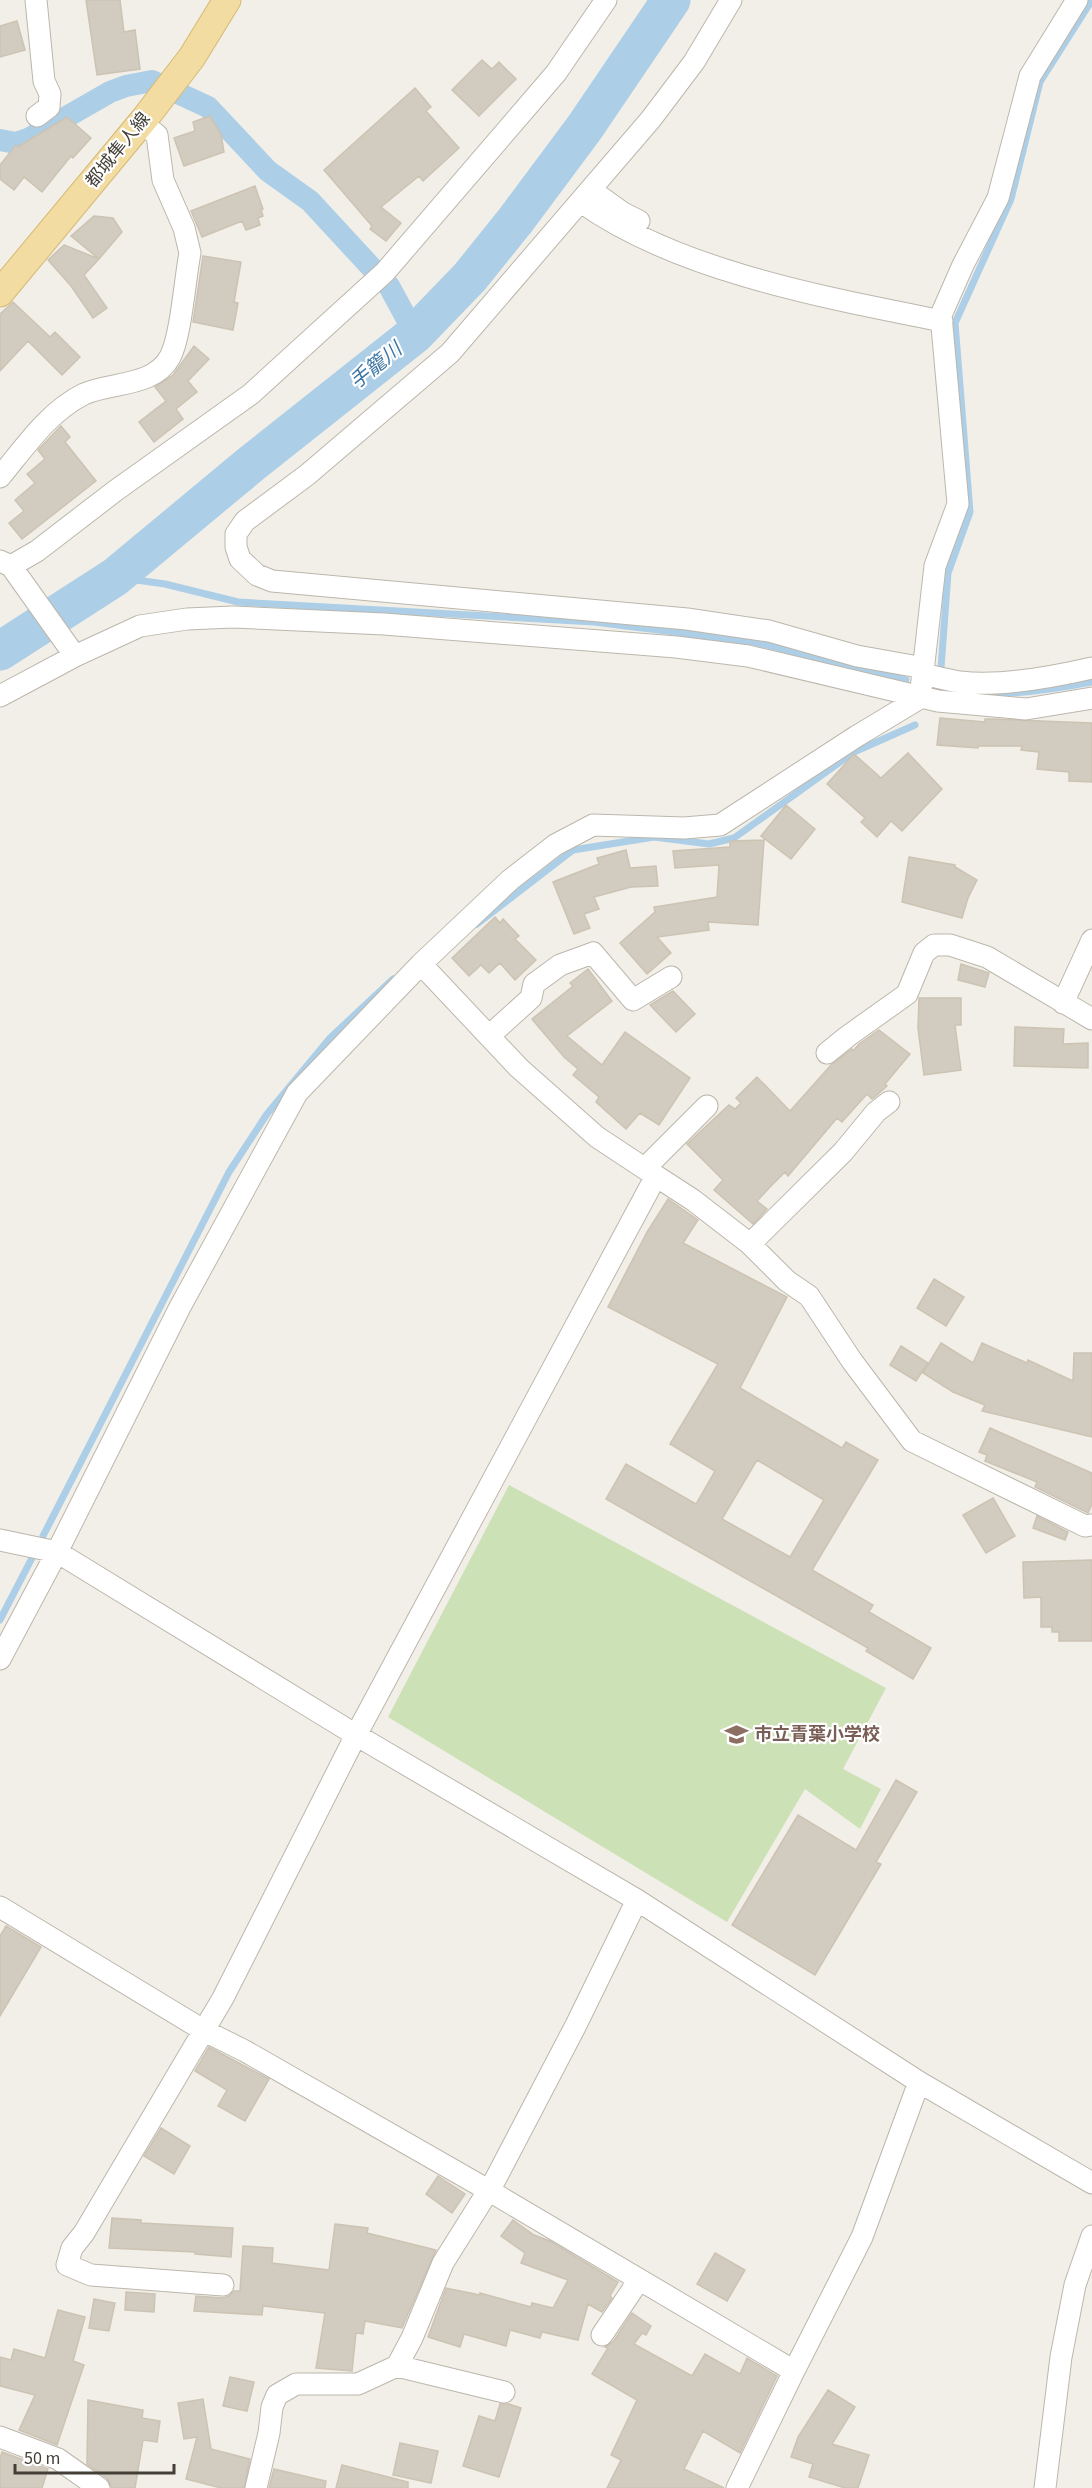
<svg xmlns="http://www.w3.org/2000/svg" width="1092" height="2488" font-family="'Source Sans 3','Noto Sans JP',sans-serif">
	<style>
		.green { fill: #cde1b6 }
		.lines { fill: none; stroke-linecap: round; stroke-linejoin: round }
		.stream { stroke: #accee7; stroke-width: 7 }
		.canal { stroke: #accee7; stroke-width: 22 }
		.river { stroke: #accee7; stroke-width: 39 }
		.building { fill: #d2cbbf; stroke: #ccc3b3; stroke-width: 1.5; fill-rule: evenodd }
		.minor-casing { stroke: #bcb7ac; stroke-width: 23 }
		.major-casing { stroke: #d5b973; stroke-width: 29 }
		.minor { stroke: #fff; stroke-width: 21 }
		.major { stroke: #f2dca2; stroke-width: 27 }
		.labels { text-anchor: middle; dominant-baseline: central; stroke-width: 4.5; stroke-linejoin: round; paint-order: stroke }
		.street-label { font-size: 18px; fill: #444038; stroke: #fff }
		.education-label { font-size: 18px; font-weight: bold; fill: #785e54; stroke: #fff; text-anchor: start }
		.water-label { font-size: 20px; font-style: italic; fill: #3e76a3; stroke: #fff }
	</style>
	<rect width="100%" height="100%" fill="#f2efe8"/>
	<path class="green" d="M 509,1485 L 886,1688 L 843,1769 L 881,1789 L 860,1829 L 805,1789 L 727,1922 L 388,1717 Z"/>
	<g class="lines">
		<path class="stream" d="M 115,577 L 165,584 L 238,602 L 594,622 L 754,642 L 906,680
			M 941,668 L 948,573 L 970,512 L 955,323 L 1011,199 L 1040,82 L 1092,0
			M 938,688 L 938,690 C 990,698 1041,692 1092,682
			M 477,924 L 573,850 L 654,837 L 709,844 L 734,838 L 854,752 L 915,725
			M 43,1536 L 229,1172 L 267,1114 L 330,1038 L 393,979
			M 0,1620 L 33,1556"/>
		<path class="canal" d="M 0,140 L 16,143 L 28,139 L 110,92 L 126,86 L 152,81 L 208,107 L 268,171 L 310,201 L 371,267
			M 389,286 L 415,334"/>
		<path class="river" d="M 0,651 L 115,577 L 251,464 L 415,334 L 470,277 L 515,221 L 585,127 L 671,0"/>
	</g>
	<path class="building" d="M 86,0 L 120,0 L 124,32 L 135,30 L 140,69 L 97,75 Z
		M 17,21 L 25,50 L 0,57 L 0,26 Z
		M 482,60 L 492,69 L 499,62 L 516,79 L 479,116 L 452,90 Z
		M 415,88 L 431,107 L 426,111 L 459,148 L 423,181 L 419,176 L 381,207 L 401,223 L 386,241 L 370,229 L 372,226 L 324,170 Z
		M 210,116 L 221,134 L 224,152 L 184,166 L 174,138 L 195,131 L 193,122 Z
		M 67,117 L 91,138 L 73,158 L 71,156 L 42,192 L 24,177 L 14,190 L 0,179 L 0,165 L 16,145 L 18,147 Z
		M 255,186 L 263,209 L 261,209 L 263,216 L 258,218 L 260,225 L 246,230 L 242,221 L 202,237 L 191,211 Z
		M 94,216 L 113,218 L 122,232 L 99,259 L 71,236 Z
		M 64,245 L 99,259 L 84,275 L 107,308 L 93,318 L 71,286 L 48,260 Z
		M 203,256 L 241,262 L 234,302 L 238,303 L 233,330 L 193,322 Z
		M 13,302 L 50,337 L 55,332 L 80,357 L 62,375 L 28,341 L 0,371 L 0,314 Z
		M 194,346 L 209,359 L 188,381 L 197,392 L 176,409 L 183,419 L 154,442 L 139,422 L 166,401 L 155,387 L 173,375 Z
		M 61,426 L 70,437 L 65,442 L 96,481 L 22,539 L 9,523 L 24,511 L 15,500 L 35,483 L 27,474 L 45,459 L 38,450 Z
		M 940,718 L 985,722 L 985,719 L 994,719 L 1092,723 L 1092,782 L 1069,781 L 1069,772 L 1037,769 L 1039,752 L 1021,750 L 1022,746 L 978,746 L 978,748 L 937,745 Z
		M 908,753 L 942,789 L 902,831 L 891,821 L 877,837 L 861,822 L 865,818 L 827,784 L 854,754 L 881,778 Z
		M 786,805 L 815,829 L 791,859 L 761,836 Z
		M 764,840 L 758,925 L 708,922 L 709,930 L 657,937 L 671,953 L 647,974 L 620,943 L 655,912 L 654,907 L 717,897 L 719,865 L 675,868 L 673,851 L 730,847 L 730,841 Z
		M 626,850 L 630,868 L 656,866 L 658,886 L 631,887 L 594,897 L 599,909 L 584,914 L 590,928 L 574,934 L 553,882 L 599,864 L 597,858 Z
		M 909,857 L 955,865 L 955,867 L 977,880 L 968,898 L 962,918 L 902,902 Z
		M 495,917 L 500,923 L 503,919 L 519,936 L 515,939 L 536,960 L 515,980 L 500,963 L 489,973 L 481,965 L 469,976 L 452,958 Z
		M 961,964 L 989,973 L 985,987 L 958,980 Z
		M 588,969 L 612,1001 L 567,1036 L 602,1065 L 625,1032 L 690,1078 L 659,1125 L 640,1113 L 626,1129 L 596,1102 L 599,1097 L 573,1075 L 578,1069 L 564,1057 L 532,1019 L 573,986 L 570,983 Z
		M 673,991 L 695,1014 L 676,1032 L 650,1005 Z
		M 919,998 L 961,998 L 961,1025 L 955,1025 L 961,1070 L 924,1075 L 918,1028 Z
		M 1015,1027 L 1064,1029 L 1063,1044 L 1088,1043 L 1088,1068 L 1014,1066 Z
		M 879,1030 L 910,1054 L 885,1084 L 887,1086 L 876,1096 L 872,1099 L 867,1094 L 842,1122 L 837,1118 L 788,1176 L 785,1172 L 770,1187 L 757,1201 L 767,1209 L 753,1224 L 714,1190 L 723,1180 L 687,1144 L 729,1105 L 735,1109 L 741,1103 L 736,1098 L 757,1077 L 790,1111 L 831,1065 L 852,1049 L 853,1051 L 859,1044 Z
		M 668,1199 L 698,1220 L 683,1243 L 787,1297 L 740,1388 L 842,1448 L 846,1442 L 878,1460 L 812,1570 L 873,1605 L 869,1612 L 931,1648 L 913,1679 L 866,1651 L 868,1648 L 606,1499 L 626,1464 L 696,1504 L 715,1471 L 670,1444 L 718,1364 L 608,1307 L 647,1232 ZM 757,1460 L 824,1500 L 790,1557 L 722,1519 Z
		M 934,1279 L 964,1297 L 946,1326 L 917,1308 Z
		M 941,1343 L 973,1363 L 982,1343 L 1027,1363 L 1028,1360 L 1073,1381 L 1074,1353 L 1092,1353 L 1092,1437 L 982,1411 L 985,1405 L 953,1392 L 923,1373 Z
		M 901,1346 L 928,1363 L 916,1381 L 890,1365 Z
		M 990,1428 L 1092,1473 L 1092,1504 L 1088,1513 L 1035,1487 L 1037,1482 L 985,1461 L 987,1455 L 979,1452 Z
		M 993,1498 L 1015,1536 L 986,1553 L 963,1515 Z
		M 1037,1516 L 1068,1532 L 1065,1540 L 1033,1528 Z
		M 1092,1560 L 1092,1641 L 1059,1641 L 1059,1632 L 1052,1632 L 1052,1627 L 1041,1627 L 1041,1597 L 1024,1598 L 1023,1562 Z
		M 896,1780 L 917,1792 L 876,1862 L 881,1864 L 815,1975 L 732,1925 L 798,1815 L 856,1850 Z
		M 6,1926 L 41,1947 L 0,2016 L 0,1936 Z
		M 209,2047 L 269,2079 L 245,2121 L 218,2106 L 227,2090 L 195,2071 Z
		M 161,2128 L 190,2146 L 174,2174 L 144,2156 Z
		M 438,2176 L 465,2194 L 452,2213 L 426,2194 Z
		M 112,2218 L 141,2220 L 141,2223 L 233,2228 L 231,2257 L 195,2254 L 195,2252 L 109,2248 Z
		M 513,2220 L 534,2235 L 550,2241 L 618,2282 L 610,2296 L 612,2298 L 602,2312 L 588,2304 L 578,2340 L 542,2332 L 540,2338 L 510,2330 L 506,2346 L 464,2334 L 460,2347 L 428,2337 L 446,2288 L 480,2295 L 480,2293 L 531,2307 L 532,2303 L 553,2308 L 568,2280 L 521,2263 L 525,2253 L 501,2236 Z
		M 335,2224 L 368,2228 L 367,2233 L 436,2250 L 402,2328 L 365,2321 L 363,2334 L 356,2333 L 352,2371 L 316,2368 L 325,2313 L 263,2306 L 262,2315 L 194,2311 L 196,2296 L 223,2298 L 229,2296 L 234,2291 L 240,2291 L 243,2246 L 273,2248 L 272,2263 L 329,2270 Z
		M 715,2253 L 745,2270 L 727,2301 L 697,2284 Z
		M 126,2292 L 155,2294 L 154,2312 L 125,2310 Z
		M 94,2299 L 115,2303 L 109,2331 L 89,2328 Z
		M 58,2310 L 85,2317 L 73,2361 L 84,2365 L 57,2445 L 19,2430 L 35,2395 L 0,2386 L 0,2357 L 11,2360 L 14,2349 L 45,2358 Z
		M 632,2313 L 651,2326 L 646,2335 L 642,2333 L 634,2344 L 692,2376 L 705,2354 L 740,2374 L 747,2358 L 777,2376 L 740,2453 L 703,2431 L 684,2469 L 724,2488 L 607,2488 L 621,2460 L 611,2455 L 637,2400 L 592,2374 L 608,2348 L 605,2347 L 613,2342 Z
		M 230,2377 L 254,2382 L 247,2411 L 223,2406 Z
		M 828,2390 L 855,2407 L 832,2444 L 869,2455 L 858,2488 L 845,2488 L 809,2477 L 813,2464 L 791,2457 L 798,2437 Z
		M 203,2399 L 211,2449 L 250,2459 L 244,2488 L 221,2488 L 186,2479 L 197,2437 L 184,2439 L 178,2403 Z
		M 88,2400 L 143,2410 L 142,2418 L 160,2421 L 157,2442 L 143,2440 L 135,2488 L 112,2488 L 107,2478 L 87,2464 Z
		M 500,2404 L 509,2404 L 521,2408 L 499,2477 L 463,2466 L 479,2416 L 495,2421 Z
		M 400,2443 L 438,2451 L 431,2483 L 393,2475 Z
		M 2,2452 L 48,2469 L 42,2488 L 0,2488 L 0,2458 Z
		M 342,2465 L 408,2482 L 408,2488 L 336,2488 Z
		M 274,2469 L 326,2481 L 325,2488 L 269,2488 Z"/>
	<g class="lines">
		<defs>
			<path id="minor" d="M 36,0 L 44,81 L 50,94 L 49,107 L 37,116
				M 731,0 L 694,62 L 651,119 L 450,353 L 307,475 L 245,521 L 236,534 L 236,547 L 240,559 L 257,575 L 272,581 L 687,619 L 769,631 L 857,656 L 924,668
				M 591,190 L 623,213 L 639,221
				M 581,202 C 677,271 827,298 942,321
				M 0,477 C 25,447 48,412 84,394 C 111,382 154,387 170,357 C 181,337 185,278 190,253 L 184,228 L 163,180 L 157,135 L 142,123
				M 0,561 L 11,566 L 75,656
				M 11,566 L 37,551 L 115,491 L 251,394 L 385,272 L 556,73 L 606,0
				M 923,674 C 936,677 948,680 960,682 C 1001,687 1053,677 1092,668
				M 0,696 L 75,656 L 140,626 L 187,619 L 233,617 L 384,624 L 676,647 L 748,656 L 938,701 L 1026,709 L 1092,698
				M 920,698 L 935,566 L 958,504 L 941,315 L 963,265 L 998,198 L 1030,76 L 1077,0
				M 1063,1003 L 1092,940
				M 489,1036 L 531,998 L 534,984 L 560,965 L 593,953 L 633,1000 L 671,977
				M 827,1053 L 848,1036 L 907,994 L 924,953 L 934,945 L 950,945 L 987,957 L 1092,1019
				M 645,1168 L 707,1106
				M 656,1176 L 693,1200 L 750,1244 L 787,1281 L 809,1296 L 852,1361 L 912,1441 L 1085,1526 L 1092,1525
				M 750,1244 L 843,1152 L 876,1112 L 889,1102
				M 0,1540 L 57,1552 L 356,1735 L 637,1900 L 919,2082 L 1092,2183
				M 0,1659 L 57,1552 L 180,1307 L 297,1093 L 421,964 L 510,880 L 555,845 L 593,825 L 684,828 L 720,825 L 857,736 L 920,698
				M 0,1907 L 203,2030 L 245,2051 L 488,2190 L 794,2371
				M 223,2285 L 91,2275 L 67,2265 L 72,2248 L 84,2233 L 223,1998 L 356,1735 L 656,1176 L 597,1137 L 519,1068 L 421,964
				M 602,2335 L 639,2280
				M 397,2366 L 504,2392
				M 0,2437 L 58,2459 L 99,2488
				M 256,2488 L 269,2433 L 272,2407 L 277,2395 L 296,2384 L 358,2384 L 397,2366 L 412,2338 L 443,2263 L 495,2180 L 576,2025 L 637,1900
				M 737,2488 L 794,2371 L 862,2237 L 919,2082
				M 1045,2488 L 1061,2357 L 1075,2285 L 1092,2236"/>
			<path id="major" d="M 0,293 L 146,117 L 192,57 L 227,0"/>
		</defs>
		<use href="#minor" class="minor-casing"/>
		<use href="#major" class="major-casing"/>
		<use href="#minor" class="minor"/>
		<use href="#major" class="major"/>
	</g>
	<defs>
		<symbol id="school-bare" viewBox="-9 -9 18 18"><path d="M0-5L7-2L0 1L-7-2ZM-4 1L0 2.5L4 1V4Q0 6-4 4Z" fill="#8d6e63" stroke="#fff" stroke-width="2.5" paint-order="stroke"/></symbol>
	</defs>
	<g fill-rule="evenodd">
		<use href="#school-bare" x="720" y="1718" width="33" height="33"/>
	</g>
	<g class="labels">
		<g class="street-label">
			<text transform="translate(118 150) rotate(-51)">都城隼人線</text>
		</g>
		<g class="education-label">
			<text x="754" y="1734">市立青葉小学校</text>
		</g>
		<g class="water-label">
			<text transform="translate(376 366) rotate(-39)">手籠川</text>
		</g>
	</g>
	<path d="M15 2464v9h159v-9" fill="none" stroke="#444038" stroke-width="3"/>
	<text x="24" y="2464" font-size="18" fill="#444038" stroke="#ffffff" stroke-width="4.5" paint-order="stroke">50 m</text>
</svg>
